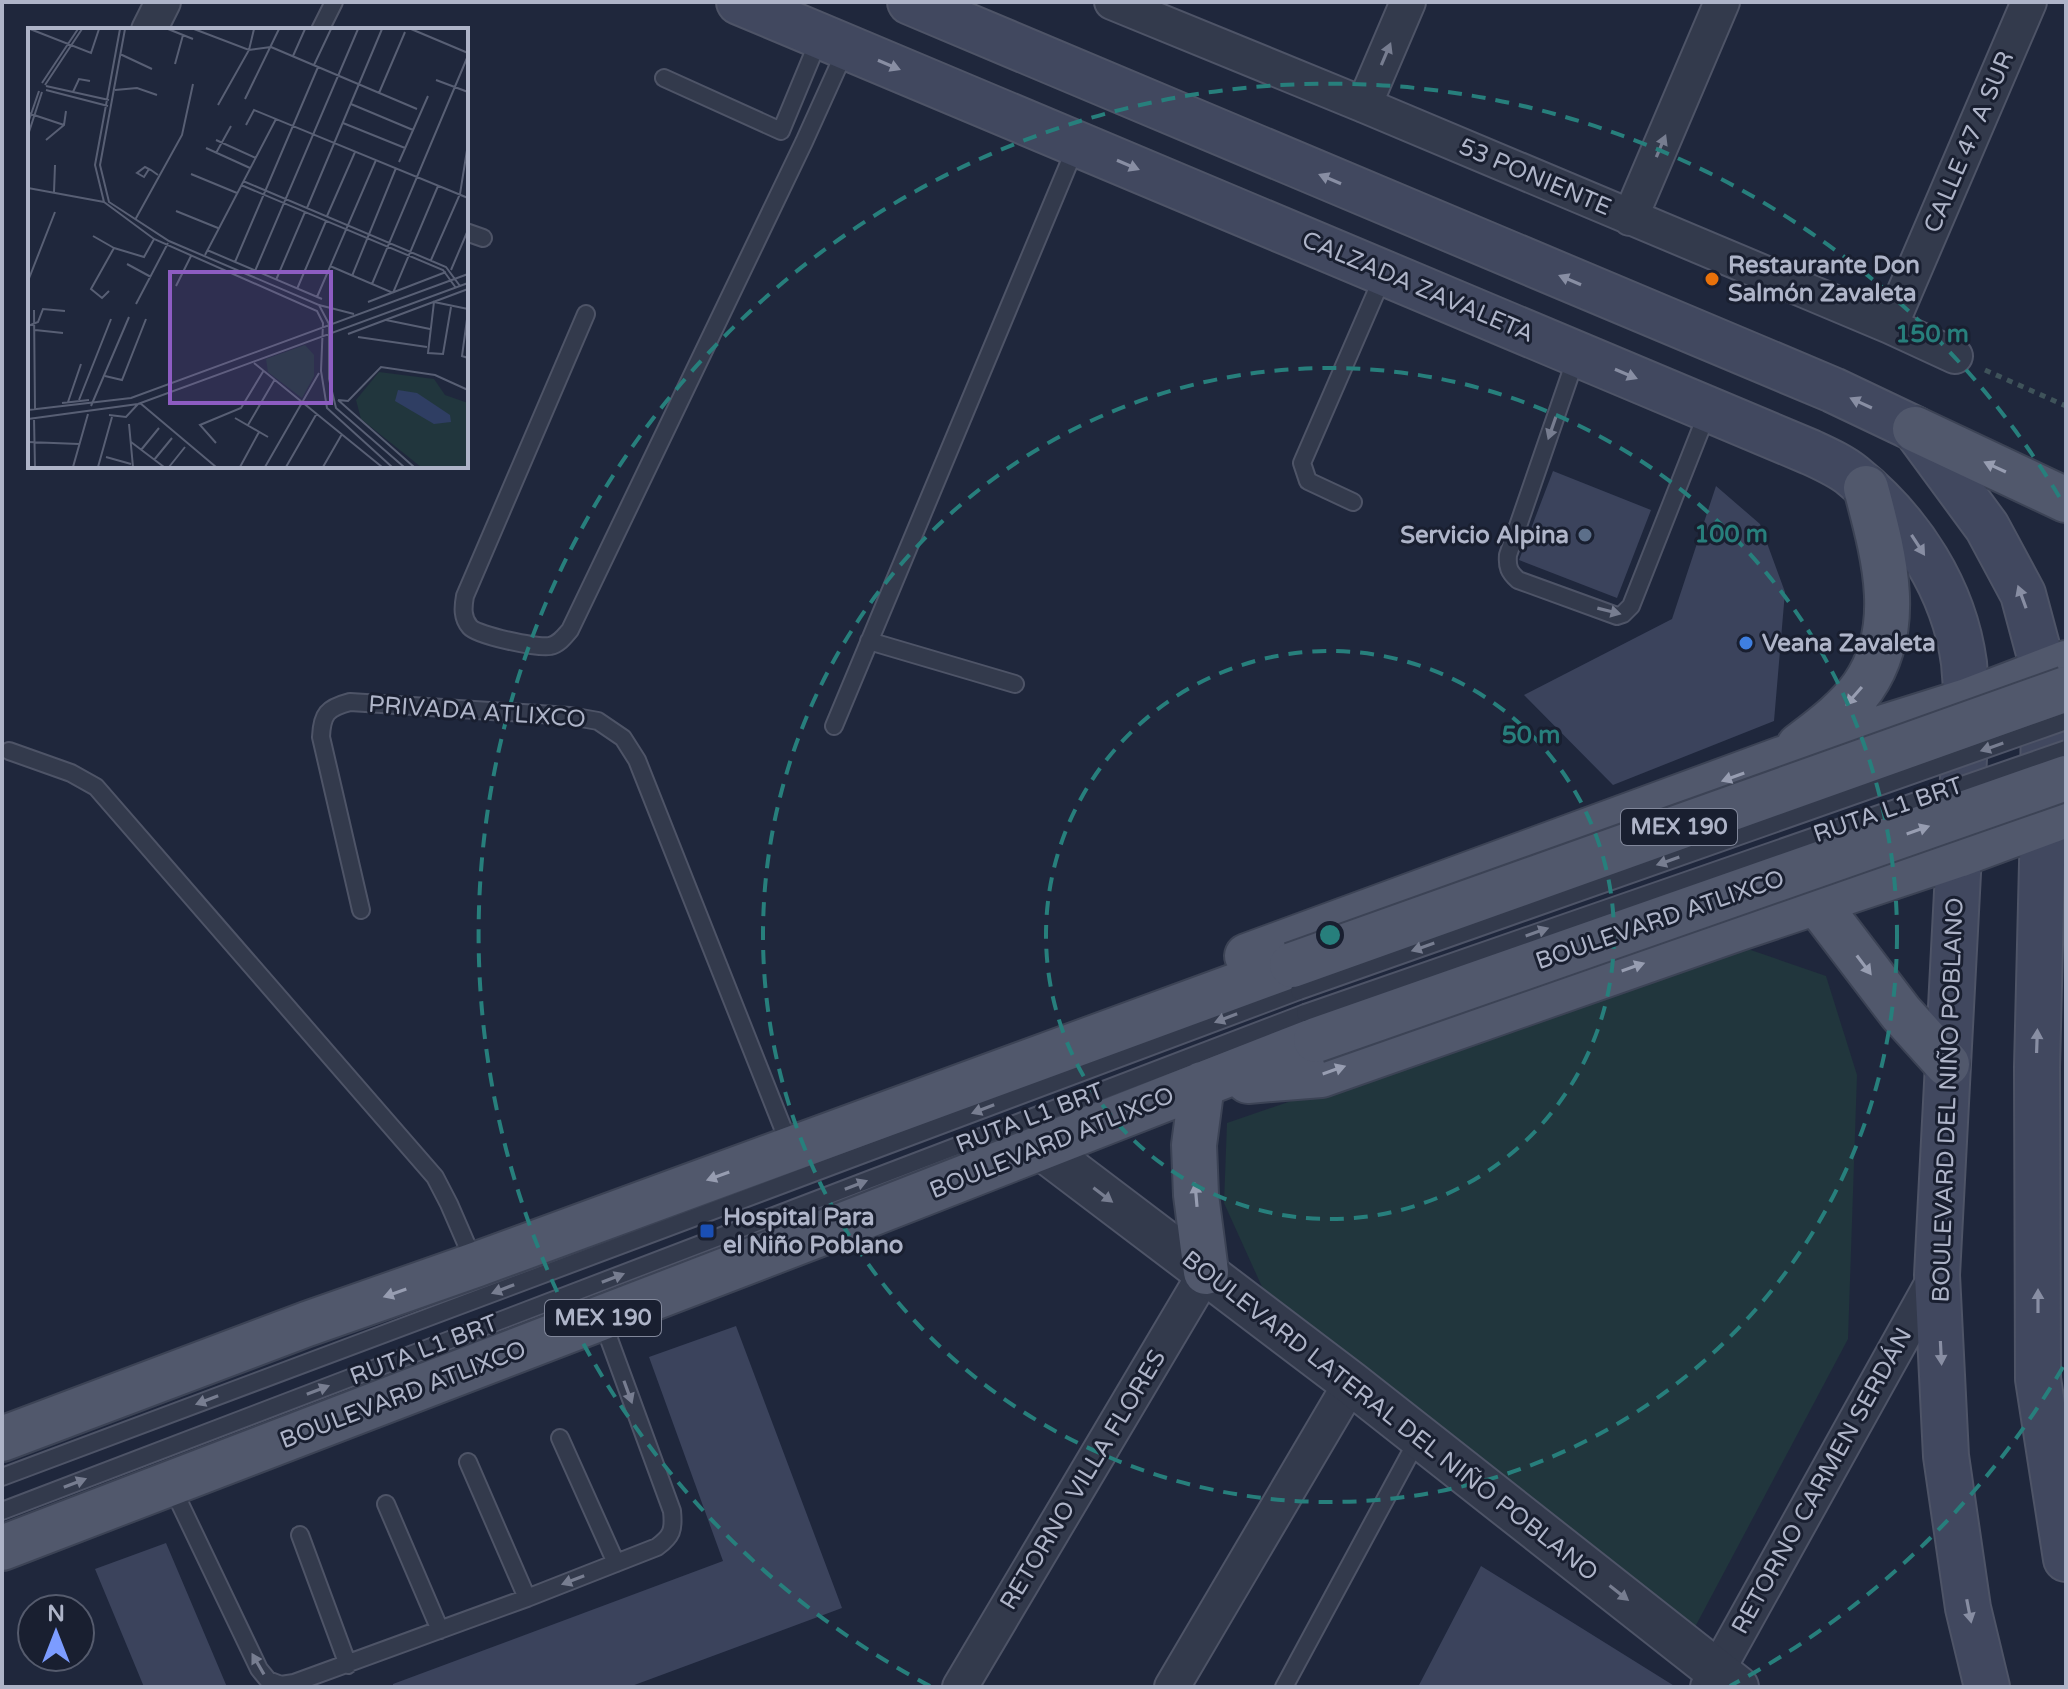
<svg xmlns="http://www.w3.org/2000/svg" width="2068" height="1689" font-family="'Varela Round',sans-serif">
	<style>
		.green { fill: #21363d }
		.building { fill: #3b435c }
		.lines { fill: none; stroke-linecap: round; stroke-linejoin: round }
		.service-casing { stroke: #4e5467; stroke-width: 20 }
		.minor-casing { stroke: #4e5467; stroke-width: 38 }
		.tertiary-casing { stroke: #4e5467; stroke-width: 46 }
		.secondary-casing { stroke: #4e5467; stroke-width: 48 }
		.primary-casing { stroke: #3c4355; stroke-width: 48 }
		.path { stroke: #3f535a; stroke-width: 5; stroke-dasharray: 6 6; stroke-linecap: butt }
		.service { stroke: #333a4c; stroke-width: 16 }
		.minor { stroke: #333a4c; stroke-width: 34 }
		.tertiary { stroke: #333a4c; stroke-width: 42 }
		.secondary { stroke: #41485f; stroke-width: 44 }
		.primary { stroke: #51586c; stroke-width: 44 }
		.service-bridge-casing { stroke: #4e5467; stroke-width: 20; stroke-linecap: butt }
		.primary-bridge-casing { stroke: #3c4355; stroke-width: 48; stroke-linecap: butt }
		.service-bridge { stroke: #333a4c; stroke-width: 16 }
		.primary-bridge { stroke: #51586c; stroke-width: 44 }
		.oneway { fill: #777d90 }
		.oneway2 { fill: #888ea3 }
		.oneway3 { fill: #979db1 }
		.ring { fill: none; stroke: #277f7c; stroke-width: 4; stroke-dasharray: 14 10 }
		.food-dot { fill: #e8710a; stroke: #191f30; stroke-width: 3 }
		.service-dot { fill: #5c6f8a; stroke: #191f30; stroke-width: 3 }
		.shop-dot { fill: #3f7fe0; stroke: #191f30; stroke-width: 3 }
		.transit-dot { fill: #1a4fb4; stroke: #191f30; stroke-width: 3 }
		.labels { text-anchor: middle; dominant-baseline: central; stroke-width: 6; stroke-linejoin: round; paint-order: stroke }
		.shield { fill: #191f30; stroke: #81879a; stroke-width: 2 }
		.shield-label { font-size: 22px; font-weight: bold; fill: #aeb4c8 }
		.street-label { font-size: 24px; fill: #aeb4c8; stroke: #191f30 }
		.poi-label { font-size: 24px; font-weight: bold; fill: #aeb4c8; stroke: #191f30; text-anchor: start }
		.inset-road { fill: none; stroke: #585f74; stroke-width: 2 }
		.view { fill: #8d5cc2; fill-opacity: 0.15; stroke: #8d5cc2; stroke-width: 4 }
		.inset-edge { fill: none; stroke: #aeb4c8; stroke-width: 4 }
		.centre { fill: #277f7c; stroke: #191f30; stroke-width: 4 }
		.ring-label { font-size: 24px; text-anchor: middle; font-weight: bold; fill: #277f7c; stroke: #191f30; stroke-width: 6; stroke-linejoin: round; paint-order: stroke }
	</style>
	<rect width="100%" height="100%" fill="#1f273c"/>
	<path class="green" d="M 1742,947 L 1826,976 L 1857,1075 L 1848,1339 L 1695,1627 L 1341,1352 L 1263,1289 L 1224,1203 L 1227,1123 Z"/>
	<path class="building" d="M 1553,471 L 1651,510 L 1617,598 L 1519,560 Z
		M 1716,486 L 1760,524 L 1785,592 L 1774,721 L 1613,785 L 1524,695 L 1672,619 Z
		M 736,1326 L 842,1608 L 629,1687 L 393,1687 L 393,1684 L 723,1561 L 649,1357 Z
		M 166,1543 L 227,1687 L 144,1687 L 95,1569 Z
		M 1481,1566 L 1575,1624 L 1676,1687 L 1418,1687 Z"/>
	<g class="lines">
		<defs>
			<path id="service" d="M 320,30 L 334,2
				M 664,78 L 781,131 L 820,37
				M 466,232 L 483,238
				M 586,314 L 465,596 C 463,607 462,618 470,627 C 478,636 538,648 550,646 C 559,644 564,637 570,630 L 804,142 L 846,49
				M 1577,355 L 1508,555 C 1507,567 1509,572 1518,580 L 1617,616 L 1623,614 L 1631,606 L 1708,411
				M 1353,502 L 1308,481 L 1302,463 L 1384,274
				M 869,641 L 1015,684
				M 834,726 L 1077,144
				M 9,751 L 71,773 L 96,787 L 435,1177 L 449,1204 L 475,1264
				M 361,910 L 321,737 C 322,714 327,708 350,702 L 570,716 L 598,721 L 623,738 L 637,760 L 790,1146
				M 560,1438 L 616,1563
				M 468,1462 L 527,1598
				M 2,1477 L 1299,991
				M 171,1485 L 259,1669 L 268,1680 L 281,1685 L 294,1683 L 527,1598 L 657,1547 C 672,1536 674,1530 672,1511 L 602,1320
				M 386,1504 L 440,1630
				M 2,1511 L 1305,1013
				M 300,1535 L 348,1665
				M 1284,1687 L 1418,1439"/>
			<path id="minor" d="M 1112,2 L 1364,105 L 1890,326 L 1955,356
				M 149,30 L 163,2
				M 1364,105 L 1408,2
				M 1630,218 L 1722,2
				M 1890,326 L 2029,2
				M 960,1687 L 1206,1272
				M 1172,1687 L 1351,1383
				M 1708,1687 L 1937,1275"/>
			<path id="tertiary" d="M 1041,1148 L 1351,1383 L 1737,1687"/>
			<path id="secondary" d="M 739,2 L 1810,452 C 1825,459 1841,466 1853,476 C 1911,523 1954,589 1964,663 C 1965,676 1966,688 1967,701 L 1937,1275 L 1946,1456 L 1968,1608 L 1987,1687
				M 910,2 L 1833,390 L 1915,429 L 1987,527 L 2023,594 L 2044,672 L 2043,823 L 2037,1067 L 2038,1379 L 2066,1559"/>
			<path id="primary" d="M 1915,429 L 2066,500
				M 1799,746 C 1821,729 1846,711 1863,687 C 1905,627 1883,553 1866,488
				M 1817,903 L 1901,1013 L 1947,1064
				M 1247,956 L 1782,759 L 1967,701 L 2066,663
				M 1248,1081 L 1321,1075 L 1739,928 L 1958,855 L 2066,815
				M 1202,1084 L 1194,1145 L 1196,1195 L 1206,1272
				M 2,1439 L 307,1324 L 475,1265 L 1292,965
				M 2,1548 L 825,1232 L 1316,1040"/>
		</defs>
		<use href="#service" class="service-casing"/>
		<use href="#minor" class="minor-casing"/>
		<use href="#tertiary" class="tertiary-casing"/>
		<use href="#secondary" class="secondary-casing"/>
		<use href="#primary" class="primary-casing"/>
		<path class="path" d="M 1985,370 L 2066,406"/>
		<use href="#service" class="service"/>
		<use href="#minor" class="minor"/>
		<use href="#tertiary" class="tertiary"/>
		<use href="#secondary" class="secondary"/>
		<use href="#primary" class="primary"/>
		<defs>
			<path id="service-bridge" d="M 1299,991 L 2066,721
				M 1305,1013 L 2066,749"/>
			<path id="primary-bridge" d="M 1292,965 L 2066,689
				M 1316,1040 L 2066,778"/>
		</defs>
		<use href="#service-bridge" class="service-bridge-casing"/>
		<use href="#primary-bridge" class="primary-bridge-casing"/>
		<use href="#service-bridge" class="service-bridge"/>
		<use href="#primary-bridge" class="primary-bridge"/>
	</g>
	<defs><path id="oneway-solid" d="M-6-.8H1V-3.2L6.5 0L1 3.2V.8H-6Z" transform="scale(2)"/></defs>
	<g class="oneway">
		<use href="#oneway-solid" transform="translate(1386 54) rotate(-67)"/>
		<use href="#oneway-solid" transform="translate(1661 146) rotate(-67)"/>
		<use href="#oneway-solid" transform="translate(1552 428) rotate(109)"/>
		<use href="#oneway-solid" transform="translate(1609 611) rotate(14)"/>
		<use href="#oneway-solid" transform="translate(1992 747) rotate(161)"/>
		<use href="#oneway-solid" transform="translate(1668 861) rotate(161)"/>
		<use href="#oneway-solid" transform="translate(1537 932) rotate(-19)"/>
		<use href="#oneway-solid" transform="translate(1423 947) rotate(161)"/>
		<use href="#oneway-solid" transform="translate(1226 1018) rotate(159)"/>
		<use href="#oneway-solid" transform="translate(983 1109) rotate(159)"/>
		<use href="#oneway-solid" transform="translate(856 1185) rotate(-21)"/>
		<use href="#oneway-solid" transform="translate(1103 1195) rotate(37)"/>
		<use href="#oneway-solid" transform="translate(613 1278) rotate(-21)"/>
		<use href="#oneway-solid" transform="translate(503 1289) rotate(159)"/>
		<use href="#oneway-solid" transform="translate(318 1390) rotate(-21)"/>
		<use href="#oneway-solid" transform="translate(628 1392) rotate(70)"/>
		<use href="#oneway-solid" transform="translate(207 1400) rotate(159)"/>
		<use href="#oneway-solid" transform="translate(75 1483) rotate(-21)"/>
		<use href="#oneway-solid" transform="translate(573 1580) rotate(159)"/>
		<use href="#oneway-solid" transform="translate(1619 1593) rotate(38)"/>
		<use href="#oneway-solid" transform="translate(258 1664) rotate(-120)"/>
	</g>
	<g class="oneway2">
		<use href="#oneway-solid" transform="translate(889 65) rotate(23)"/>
		<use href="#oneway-solid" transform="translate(1128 165) rotate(23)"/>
		<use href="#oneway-solid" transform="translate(1330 179) rotate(-157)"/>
		<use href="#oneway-solid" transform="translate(1570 280) rotate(-157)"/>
		<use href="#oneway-solid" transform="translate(1626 374) rotate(23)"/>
		<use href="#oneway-solid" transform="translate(1861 403) rotate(-155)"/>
		<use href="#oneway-solid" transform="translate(1918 545) rotate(57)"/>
		<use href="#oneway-solid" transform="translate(2022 597) rotate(-110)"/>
		<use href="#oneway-solid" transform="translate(2037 1041) rotate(-88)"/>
		<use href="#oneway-solid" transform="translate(2038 1301) rotate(-90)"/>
		<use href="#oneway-solid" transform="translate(1941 1353) rotate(87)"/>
		<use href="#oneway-solid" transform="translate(1969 1611) rotate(79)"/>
	</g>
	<g class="oneway3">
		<use href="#oneway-solid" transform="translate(1995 467) rotate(-155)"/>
		<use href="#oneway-solid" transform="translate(1854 696) rotate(131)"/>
		<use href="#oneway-solid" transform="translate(1733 777) rotate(160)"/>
		<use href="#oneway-solid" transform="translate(1918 830) rotate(-19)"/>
		<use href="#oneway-solid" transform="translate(1864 965) rotate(53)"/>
		<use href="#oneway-solid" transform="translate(1633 967) rotate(-19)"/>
		<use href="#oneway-solid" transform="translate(1334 1070) rotate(-19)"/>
		<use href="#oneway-solid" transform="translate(718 1176) rotate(160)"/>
		<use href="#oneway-solid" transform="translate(1196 1195) rotate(-95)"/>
		<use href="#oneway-solid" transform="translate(395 1293) rotate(161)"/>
	</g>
	<g class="ring">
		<circle cx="1330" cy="935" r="284"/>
		<circle cx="1330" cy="935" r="567"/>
		<path d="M2063 1367A851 851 0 0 1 1730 1686M930 1686A851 851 0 1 1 2063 503"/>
	</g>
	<circle class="food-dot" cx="1712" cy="279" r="8"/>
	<circle class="service-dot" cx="1585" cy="535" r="8"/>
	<circle class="shop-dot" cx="1746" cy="643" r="8"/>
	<rect class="transit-dot" x="699" y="1223" width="16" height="16" rx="4"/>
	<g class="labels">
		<g class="shield">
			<rect x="1621" y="809" width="116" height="36" rx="6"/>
			<rect x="545" y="1300" width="116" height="36" rx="6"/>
		</g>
		<g class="shield-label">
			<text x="1679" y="827">MEX 190</text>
			<text x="603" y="1318">MEX 190</text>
		</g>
		<g class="street-label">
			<text transform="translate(1969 142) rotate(-67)">CALLE 47 A SUR</text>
			<text transform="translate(1535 177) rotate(23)">53 PONIENTE</text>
			<text transform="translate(1418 287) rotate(23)">CALZADA ZAVALETA</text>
			<text transform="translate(477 712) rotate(4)">PRIVADA ATLIXCO</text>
			<text transform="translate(1888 810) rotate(-19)">RUTA L1 BRT</text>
			<text transform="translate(1660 920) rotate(-19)">BOULEVARD ATLIXCO</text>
			<text transform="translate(1948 1100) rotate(-88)">BOULEVARD DEL NIÑO POBLANO</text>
			<text transform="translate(1030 1118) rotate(-21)">RUTA L1 BRT</text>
			<text transform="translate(1052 1143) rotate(-22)">BOULEVARD ATLIXCO</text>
			<text transform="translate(424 1350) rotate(-21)">RUTA L1 BRT</text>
			<text transform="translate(403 1395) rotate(-21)">BOULEVARD ATLIXCO</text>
			<text transform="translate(1390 1416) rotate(38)">BOULEVARD LATERAL DEL NIÑO POBLANO</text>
			<text transform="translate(1083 1480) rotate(-59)">RETORNO VILLA FLORES</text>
			<text transform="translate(1822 1481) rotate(-61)">RETORNO CARMEN SERDÁN</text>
		</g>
		<g class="poi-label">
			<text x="1728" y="265">Restaurante Don<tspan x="1728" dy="28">Salmón Zavaleta</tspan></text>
			<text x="1569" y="535" text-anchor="end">Servicio Alpina</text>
			<text x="1762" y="643">Veana Zavaleta</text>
			<text x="723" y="1217">Hospital Para<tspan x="723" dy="28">el Niño Poblano</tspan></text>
		</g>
	</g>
	<g transform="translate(28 28)">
		<rect width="440" height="440" fill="#1f273c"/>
		<path d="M 277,317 L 286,327 L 286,348 L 274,370 L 240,344 L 238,331 ZM 351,344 L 406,351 L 417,367 L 440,375 L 440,439 L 393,439 L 333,391 L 328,372 Z" fill="#21363d"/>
		<path d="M 370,362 L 389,365 L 422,387 L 423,394 L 406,396 L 367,373 Z" fill="#2f3e63"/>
		<path class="inset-road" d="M 2,1 L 63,25 L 71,1M 92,1 L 67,137 L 76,174 L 126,211 L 289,283 L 295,295 L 293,343 L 299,380 L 364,439M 97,1 L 72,137 L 81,174 L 141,213 L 291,277 L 301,296 L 301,351 L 308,380 L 376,439M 140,1 L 165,11M 166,1 L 221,22 L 243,19M 383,1 L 440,25M 243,19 L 389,81M 92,26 L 124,41M 265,28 L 277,1M 147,36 L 155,7M 286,37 L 303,1M 408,52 L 440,64M 14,55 L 50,1M 17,57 L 54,1M 18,58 L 81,72M 18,62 L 80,78M 87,62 L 109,60 L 129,67M 45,64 L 51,51 L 62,53M 351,65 L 377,4M 217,71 L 251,1M 323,76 L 385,102M 190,77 L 221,22 L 226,1M 0,85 L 36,97M 0,95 L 11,63M 315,95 L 377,120M 218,97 L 226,82 L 440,170M 0,107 L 14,64M 18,112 L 36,97 L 38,83M 188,112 L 228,130M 178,120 L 222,140M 188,125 L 203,98M 371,134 L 400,68M 121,141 L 116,149 L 109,145 L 117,139 L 123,142 L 130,147M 163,146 L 209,165M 215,153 L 418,239 L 432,258M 213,157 L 415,242 L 428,260M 0,160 L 76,174M 26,164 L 27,137M 279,180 L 354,1M 148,183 L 190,200M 299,188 L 327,124M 107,192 L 154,107 L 165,56M 65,208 L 86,220M 179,222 L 294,271M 177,227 L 248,91M 403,232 L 432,166 L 440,116M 207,234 L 290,39M 99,236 L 123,249M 302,238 L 365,265 L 410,158M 423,242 L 440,202M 227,243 L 330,1M 324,248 L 368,140M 248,252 L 277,184M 0,253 L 27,184M 344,256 L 439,30M 148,258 L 163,228M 269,261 L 298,193M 81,263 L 74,270 L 63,261 L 86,220 L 116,229 L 126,211M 289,269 L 348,132M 340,274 L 418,244M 108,276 L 140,215M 291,277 L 326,286M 423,279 L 415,326 L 400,325 L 406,274 L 440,281M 6,282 L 7,381M 440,284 L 434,328 L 440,330M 358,292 L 402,301M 0,298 L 10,294 L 15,281 L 37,283M 7,302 L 35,305M 320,306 L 440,261M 330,309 L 399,319M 226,335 L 354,439M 77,348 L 94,352 L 118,291M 51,372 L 83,291M 310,372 L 320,373 L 353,339 L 407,347 L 440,362M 310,372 L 386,439M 40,374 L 53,336M 34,375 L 61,372M 112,375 L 188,439M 63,378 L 101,289M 0,382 L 103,370 L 440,246M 81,387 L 98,389 L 110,376M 6,390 L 7,439M 207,390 L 240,409M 0,391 L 110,376 L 440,255M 101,396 L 105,439M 220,397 L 247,351M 0,414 L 51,416M 103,414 L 136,439M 188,415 L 172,397 L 213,380 L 236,342M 113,422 L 131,400M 78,429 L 103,436M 126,432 L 144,410M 45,439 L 60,386M 70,439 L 84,389M 141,439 L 157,419M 212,439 L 231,404M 237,439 L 291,345M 258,439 L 289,385M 295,439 L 314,406"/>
		<path class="view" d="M 142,244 L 303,244 L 303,375 L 142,375 Z"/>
		<rect width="440" height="440" class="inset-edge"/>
	</g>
	<circle cx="1330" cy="935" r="12" class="centre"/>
	<g class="ring-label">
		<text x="1932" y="342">150 m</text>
		<text x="1731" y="542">100 m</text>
		<text x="1531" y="743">50 m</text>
	</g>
	<rect width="2068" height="1689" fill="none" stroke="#aeb4c8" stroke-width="8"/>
	<g transform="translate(56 1633)"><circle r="38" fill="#191f30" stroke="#555b6d" stroke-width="2"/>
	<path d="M0-6L14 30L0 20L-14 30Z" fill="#7c9cff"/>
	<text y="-12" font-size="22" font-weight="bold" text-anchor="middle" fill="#aeb4c8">N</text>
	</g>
</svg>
